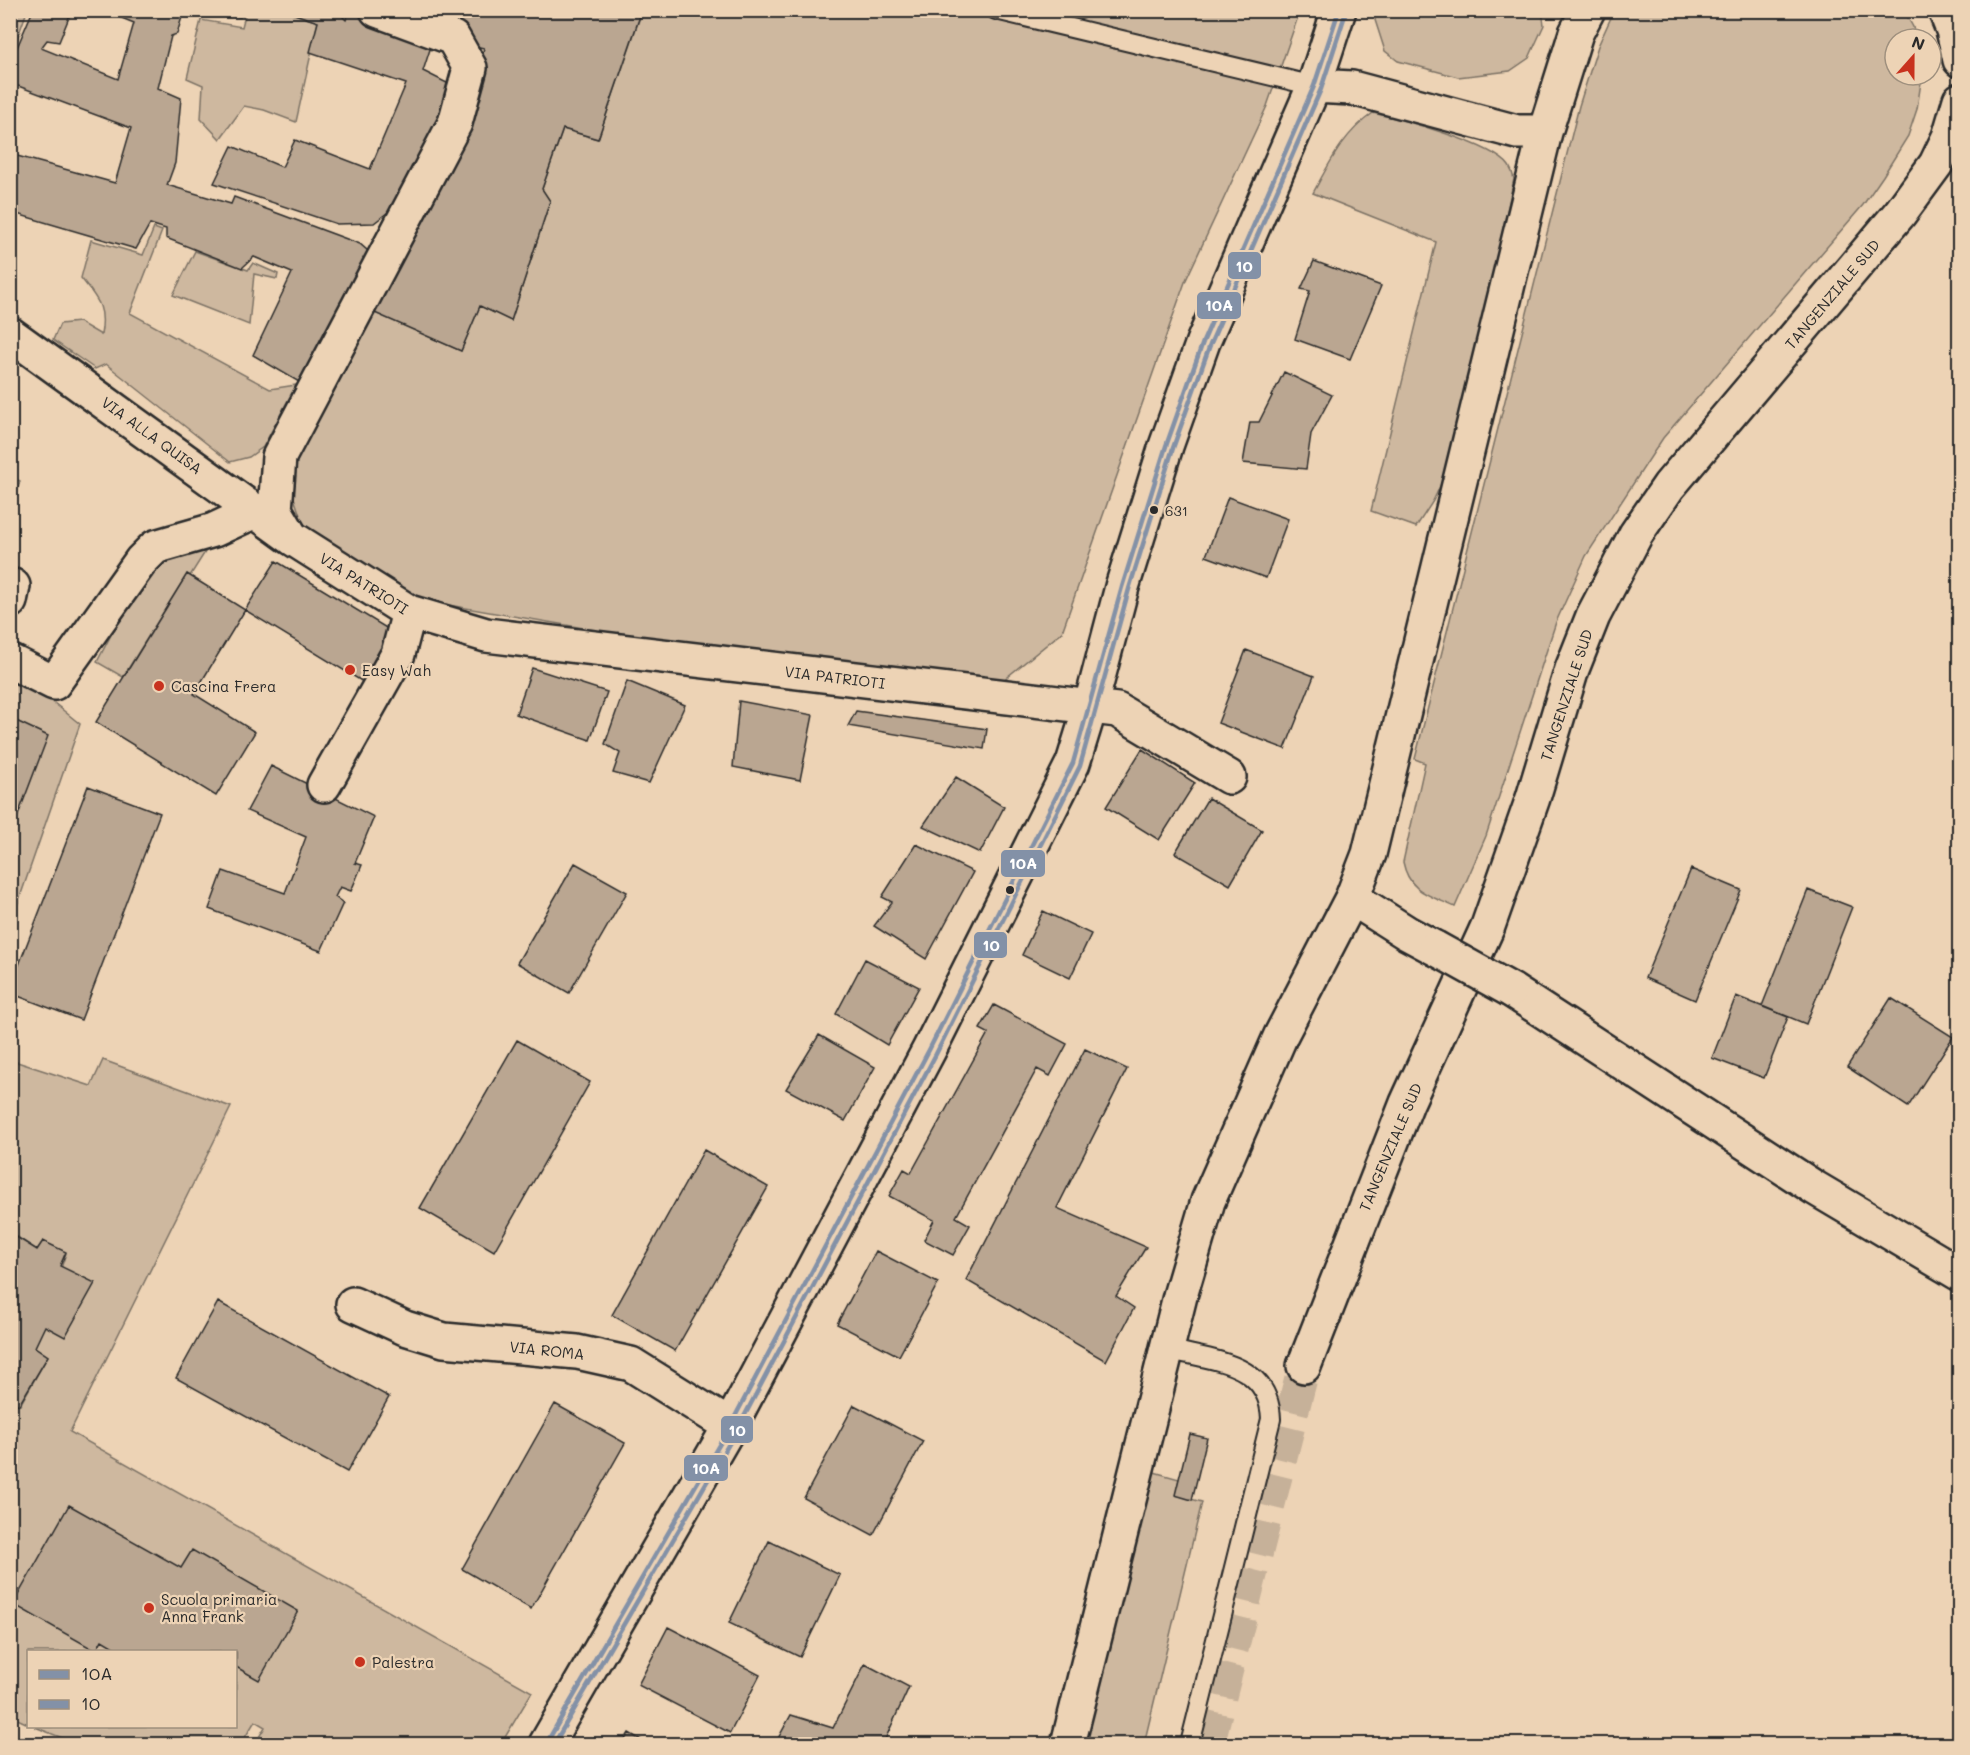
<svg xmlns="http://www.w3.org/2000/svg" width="1970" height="1755" font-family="Mali,sans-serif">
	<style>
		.green { fill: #ceb89f; stroke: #7c7265; stroke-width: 1.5 }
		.building { fill: #baa691; stroke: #2b2b2b; stroke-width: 1.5 }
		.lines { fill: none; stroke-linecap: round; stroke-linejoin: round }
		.highway-tunnel { stroke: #c6b199; stroke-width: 33; stroke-dasharray: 33 16; stroke-linecap: butt }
		.lane-casing { stroke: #2b2b2b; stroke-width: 22 }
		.street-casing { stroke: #2b2b2b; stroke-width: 38 }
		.highway-casing { stroke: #2b2b2b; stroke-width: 38 }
		.lane { stroke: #edd3b5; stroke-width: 18 }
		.street { stroke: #edd3b5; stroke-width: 33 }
		.highway { stroke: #edd3b5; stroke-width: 33 }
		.street-bridge-casing { stroke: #2b2b2b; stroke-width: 38; stroke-linecap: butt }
		.street-bridge { stroke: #edd3b5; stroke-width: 33 }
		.bus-1-casing { stroke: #edd3b5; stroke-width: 9 }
		.bus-2-casing { stroke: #edd3b5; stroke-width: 9 }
		.bus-1 { stroke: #8391a7; stroke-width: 4.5 }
		.bus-2 { stroke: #8391a7; stroke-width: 4.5 }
		.bus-dot { fill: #2b2b2b; stroke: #edd3b5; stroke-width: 2 }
		.poi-dot { fill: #c8321e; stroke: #edd3b5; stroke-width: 2 }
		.labels { text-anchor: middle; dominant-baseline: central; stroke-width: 4.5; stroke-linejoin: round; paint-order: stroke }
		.bus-label { font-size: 14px; fill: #2b2b2b; stroke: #edd3b5; text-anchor: start }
		.street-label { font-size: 15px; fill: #2b2b2b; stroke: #edd3b5 }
		.poi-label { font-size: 15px; fill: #2b2b2b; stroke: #edd3b5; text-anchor: start }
		.line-badge { stroke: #edd3b5; stroke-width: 2 }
		.badge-label { font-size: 16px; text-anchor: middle; font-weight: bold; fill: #fff }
	</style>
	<rect width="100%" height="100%" fill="#edd3b5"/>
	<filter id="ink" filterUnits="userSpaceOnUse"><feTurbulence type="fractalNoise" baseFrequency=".0167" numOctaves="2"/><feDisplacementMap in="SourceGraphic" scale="12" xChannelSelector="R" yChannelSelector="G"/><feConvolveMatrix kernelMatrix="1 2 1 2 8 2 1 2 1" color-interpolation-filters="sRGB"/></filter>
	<g filter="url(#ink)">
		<path class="green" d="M 11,10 L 27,11 L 17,39 L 11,37 Z
			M 282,10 L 318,22 L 296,122 L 264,110 L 244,106 L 220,139 L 201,119 L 203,85 L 187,78 L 201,20 L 242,27 L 246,11 Z
			M 1542,10 L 1544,25 L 1529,58 L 1510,71 L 1458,77 L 1398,61 L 1385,51 L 1375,20 L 1377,11 Z
			M 642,11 L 1300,11 L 1267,106 L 1185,282 L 1062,632 L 1002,681 L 672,643 L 425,601 L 309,542 L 288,480 L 368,310 L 461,351 L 480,306 L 511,321 L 550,201 L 542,189 L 563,129 L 598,139 Z
			M 1614,11 L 1904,11 L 1913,27 L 1915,39 L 1895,39 L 1895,75 L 1922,75 L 1917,109 L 1908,136 L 1883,176 L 1863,205 L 1663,438 L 1586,556 L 1556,622 L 1486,836 L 1455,907 C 1429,895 1409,892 1403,862 L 1425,763 L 1415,759 L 1579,106 L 1598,46 Z
			M 1373,113 C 1400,119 1494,144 1509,166 C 1511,169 1513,174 1514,179 L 1453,459 L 1433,501 L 1416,527 L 1371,511 L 1436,242 L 1313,193 C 1330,162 1343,134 1373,113 Z
			M 154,228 L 162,231 L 130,313 L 270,389 L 296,385 L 263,447 L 249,457 L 230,462 L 106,364 L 95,369 L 53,340 L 60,324 L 79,322 L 101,335 C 106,307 98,300 81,278 L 91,240 L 143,255 Z
			M 195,251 L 248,270 L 253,263 L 278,274 L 277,279 L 254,274 L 249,325 L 173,295 Z
			M 11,477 L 20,481 L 11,512 Z
			M 212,541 L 190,576 L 187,574 L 123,677 L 97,662 L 141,577 L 178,553 Z
			M 12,669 L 80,724 L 11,923 L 10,671 Z
			M 11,1060 L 91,1086 L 103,1060 L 231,1107 L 70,1432 L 532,1692 L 501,1744 L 255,1744 L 265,1727 L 255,1721 L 241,1744 L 77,1744 L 35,1727 L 236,1726 L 236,1652 L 28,1652 L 28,1724 L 11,1716 L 10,1401 L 20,1405 L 48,1356 L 35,1347 L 66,1253 L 43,1241 L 37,1250 L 11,1233 Z
			M 1154,1472 L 1179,1479 L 1176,1495 L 1202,1502 L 1144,1744 L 1086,1744 Z"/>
		<path class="building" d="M 33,10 L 72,10 L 59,42 L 47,40 L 41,48 L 118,79 L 134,23 L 102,10 L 184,10 L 177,34 L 171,36 L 158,88 L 181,98 L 175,163 L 167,185 L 231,204 L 234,197 L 360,244 L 368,251 L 299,382 L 253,355 L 292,273 L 254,257 L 242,268 L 166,238 L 166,229 L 150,224 L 136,249 L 10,212 L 10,154 L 115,183 L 131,128 L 10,83 L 10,64 Z
			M 194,10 L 241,10 L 240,17 Z
			M 283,10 L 336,10 L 346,20 L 350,10 L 362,10 L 434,37 L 423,71 L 457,88 L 392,209 L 374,223 L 337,224 L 214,183 L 232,146 L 282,167 L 295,140 L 370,169 L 406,84 L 310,52 L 318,22 Z
			M 402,10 L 642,10 L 598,139 L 563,129 L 542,189 L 550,201 L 511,321 L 480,306 L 461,351 L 368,310 L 459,131 L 484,48 L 466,44 Z
			M 1314,261 L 1381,286 L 1350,359 L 1295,339 L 1310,291 L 1301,289 Z
			M 1284,372 L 1332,395 L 1311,434 L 1306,469 L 1243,463 L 1250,422 L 1259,422 Z
			M 1228,497 L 1288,519 L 1266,578 L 1206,556 Z
			M 276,561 L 393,632 L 363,682 L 245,610 Z
			M 187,574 L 245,610 L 194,694 L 255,732 L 216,796 L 96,722 Z
			M 1246,650 L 1314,676 L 1285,749 L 1218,723 Z
			M 532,668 L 607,692 L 590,740 L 516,714 Z
			M 627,681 L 685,705 L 649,783 L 613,773 L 620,753 L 605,744 Z
			M 739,701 L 813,715 L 800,780 L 733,767 Z
			M 856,711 L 987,729 L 984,749 L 848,726 Z
			M 10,718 L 48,736 L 15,823 L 10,821 Z
			M 1142,749 L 1195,783 L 1159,840 L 1106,807 Z
			M 271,766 L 374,817 L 355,863 L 362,865 L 351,891 L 340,887 L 335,897 L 343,903 L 321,951 L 209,909 L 223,871 L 285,893 L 306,837 L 247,811 Z
			M 956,777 L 1004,807 L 980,853 L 923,826 Z
			M 88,786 L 160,813 L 81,1020 L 10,993 L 10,988 Z
			M 1208,798 L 1262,830 L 1230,885 L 1175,853 Z
			M 916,844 L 973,872 L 926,959 L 874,926 L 892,902 L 882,897 Z
			M 575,863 L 627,892 L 569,993 L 517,963 Z
			M 1691,869 L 1741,890 L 1695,1000 L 1645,978 Z
			M 1808,890 L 1852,907 L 1806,1024 L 1762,1006 Z
			M 1043,911 L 1091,934 L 1070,978 L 1022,955 Z
			M 865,959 L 919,987 L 887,1045 L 836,1014 Z
			M 1736,996 L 1788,1017 L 1764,1078 L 1712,1058 Z
			M 1891,998 L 1953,1037 L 1908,1107 L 1847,1067 Z
			M 994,1005 L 1067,1044 L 1050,1076 L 1037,1069 L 956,1217 L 970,1225 L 953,1255 L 924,1240 L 934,1220 L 889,1196 L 904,1169 L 911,1173 L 988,1033 L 980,1029 Z
			M 819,1035 L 875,1067 L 845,1121 L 786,1089 Z
			M 517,1040 L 590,1082 L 494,1251 L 420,1208 Z
			M 1085,1049 L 1127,1069 L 1057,1208 L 1146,1247 L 1116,1296 L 1134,1308 L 1106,1361 L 966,1280 Z
			M 704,1150 L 768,1187 L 675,1351 L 612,1315 Z
			M 10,1233 L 37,1250 L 43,1241 L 66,1252 L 60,1266 L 95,1283 L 65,1337 L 45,1326 L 35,1347 L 48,1356 L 19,1405 L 10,1401 Z
			M 876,1251 L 938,1283 L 899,1356 L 837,1324 Z
			M 218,1302 L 389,1397 L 347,1472 L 176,1378 Z
			M 555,1404 L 625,1443 L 531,1609 L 462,1569 Z
			M 854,1405 L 923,1441 L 873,1535 L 804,1498 Z
			M 1190,1434 L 1207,1438 L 1192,1500 L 1175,1495 Z
			M 69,1505 L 181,1568 L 192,1550 L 298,1611 L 259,1680 L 236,1667 L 236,1652 L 122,1652 L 102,1640 L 96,1651 L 13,1604 Z
			M 769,1541 L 840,1575 L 800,1657 L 729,1623 Z
			M 668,1627 L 760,1675 L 730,1733 L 638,1685 Z
			M 865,1664 L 909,1687 L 883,1744 L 775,1744 L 791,1715 L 833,1728 Z
			M 629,1733 L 648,1744 L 622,1744 Z"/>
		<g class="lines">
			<path class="highway-tunnel" d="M 1208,1744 L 1304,1366"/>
			<defs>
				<path id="lane" d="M 996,10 L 1314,86
					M 1167,1349 C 1212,1361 1269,1361 1271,1419 L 1190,1744"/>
				<path id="street" d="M 1314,86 L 1352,88 L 1517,132 L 1545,132
					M 10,334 L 292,538 L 409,612 L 486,635 L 1117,710 L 1229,777
					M 291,537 L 275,510 L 279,457 L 455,123 L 470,68 L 453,38 L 377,10
					M 10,601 L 13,586
					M 10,661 L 54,683 L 141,561 L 155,547 L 214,530 L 255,511
					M 324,785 L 398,654 L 409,612
					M 1352,898 L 1407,933 L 1435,948
					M 1511,990 L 1815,1188 L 1960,1274
					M 353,1304 L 405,1328 L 444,1340 L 577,1352 L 631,1364 L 730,1426
					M 546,1744 L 730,1426 L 929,1050 L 1073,763 L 1090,708 L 1122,587 L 1166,446 L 1203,342 L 1314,86 L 1339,10
					M 1068,1744 L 1180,1296 L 1208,1201 L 1281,1035 L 1352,898 L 1369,854 L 1545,132 L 1576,33 L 1588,10"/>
				<path id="highway" d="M 1945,10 L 1953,30 L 1960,60
					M 1304,1366 L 1407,1103 L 1488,926 L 1533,798 L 1572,669 L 1593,616 L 1636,534 L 1669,486 L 1900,213 L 1936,164 L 1949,137 L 1960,100"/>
			</defs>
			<use href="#lane" class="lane-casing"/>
			<use href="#street" class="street-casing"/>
			<use href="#highway" class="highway-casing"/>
			<use href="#lane" class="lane"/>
			<use href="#street" class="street"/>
			<use href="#highway" class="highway"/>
			<defs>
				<path id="street-bridge" d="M 1435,948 L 1511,990"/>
			</defs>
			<use href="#street-bridge" class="street-bridge-casing"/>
			<use href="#street-bridge" class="street-bridge"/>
			<defs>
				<path id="bus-1" d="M 546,1744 L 730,1426 L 929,1050 L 1073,763 L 1122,587 L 1166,446 L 1203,342 L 1314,86 L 1339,10"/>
				<path id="bus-2" d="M 554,1744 L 737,1430 L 936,1054 L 1080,766 L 1129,589 L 1173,448 L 1210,345 L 1321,89 L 1346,12"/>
			</defs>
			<use href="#bus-1" class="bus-1-casing"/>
			<use href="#bus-2" class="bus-2-casing"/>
			<use href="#bus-1" class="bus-1"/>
			<use href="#bus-2" class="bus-2"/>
		</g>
	</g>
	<g class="bus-dot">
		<circle cx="1154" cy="510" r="5"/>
		<circle cx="1010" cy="890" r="5"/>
	</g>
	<g class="poi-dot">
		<circle cx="350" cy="670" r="6"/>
		<circle cx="159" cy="686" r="6"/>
		<circle cx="149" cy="1608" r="6"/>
		<circle cx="360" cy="1662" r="6"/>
	</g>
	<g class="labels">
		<g class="bus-label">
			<text x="1165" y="510">631</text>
		</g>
		<g class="street-label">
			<text transform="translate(1832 294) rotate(-50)">TANGENZIALE SUD</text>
			<text transform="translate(152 435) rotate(36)">VIA ALLA QUISA</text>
			<text transform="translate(364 583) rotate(32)">VIA PATRIOTI</text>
			<text transform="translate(835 677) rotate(7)">VIA PATRIOTI</text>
			<text transform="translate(1566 695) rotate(-72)">TANGENZIALE SUD</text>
			<text transform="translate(1390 1147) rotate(-67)">TANGENZIALE SUD</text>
			<text transform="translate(547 1350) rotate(6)">VIA ROMA</text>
		</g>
		<g class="poi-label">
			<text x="362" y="670">Easy Wah</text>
			<text x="171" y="686">Cascina Frera</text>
			<text x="161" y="1599">Scuola primaria<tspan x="161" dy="17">Anna Frank</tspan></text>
			<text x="372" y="1662">Palestra</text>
		</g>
	</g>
	<g class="line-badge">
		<rect x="1227" y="251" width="35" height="29" rx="6" fill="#8391a7"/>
		<rect x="1196" y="291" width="46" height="29" rx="6" fill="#8391a7"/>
		<rect x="1000" y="849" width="46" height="29" rx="6" fill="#8391a7"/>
		<rect x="973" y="931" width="35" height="28" rx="6" fill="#8391a7"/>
		<rect x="720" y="1415" width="34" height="29" rx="6" fill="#8391a7"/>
		<rect x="683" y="1454" width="46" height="28" rx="6" fill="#8391a7"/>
	</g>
	<g class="badge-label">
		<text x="1244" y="272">10</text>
		<text x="1219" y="311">10A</text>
		<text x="1023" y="869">10A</text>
		<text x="991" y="951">10</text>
		<text x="737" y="1436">10</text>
		<text x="706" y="1474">10A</text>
	</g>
	<rect width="1970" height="1755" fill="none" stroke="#edd3b5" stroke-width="36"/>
	<rect x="18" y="18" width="1934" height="1719" fill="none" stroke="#2b2b2b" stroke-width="2" filter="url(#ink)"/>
	<rect x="27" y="1650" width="210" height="78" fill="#edd3b5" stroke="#9f907e" stroke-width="1.5"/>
	<rect x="39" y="1670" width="30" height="9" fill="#8391a7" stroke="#9f907e" stroke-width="1.5"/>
	<text x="81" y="1680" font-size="18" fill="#2b2b2b">10A</text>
	<rect x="39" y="1700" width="30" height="9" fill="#8391a7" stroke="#9f907e" stroke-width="1.5"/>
	<text x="81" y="1710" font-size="18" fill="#2b2b2b">10</text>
	<g transform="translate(1913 57) rotate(21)"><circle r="28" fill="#edd3b5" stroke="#9f907e" stroke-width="1.5"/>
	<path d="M0-4.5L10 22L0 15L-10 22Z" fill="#c8321e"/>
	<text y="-9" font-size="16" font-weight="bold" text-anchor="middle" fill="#2b2b2b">N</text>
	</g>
</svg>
